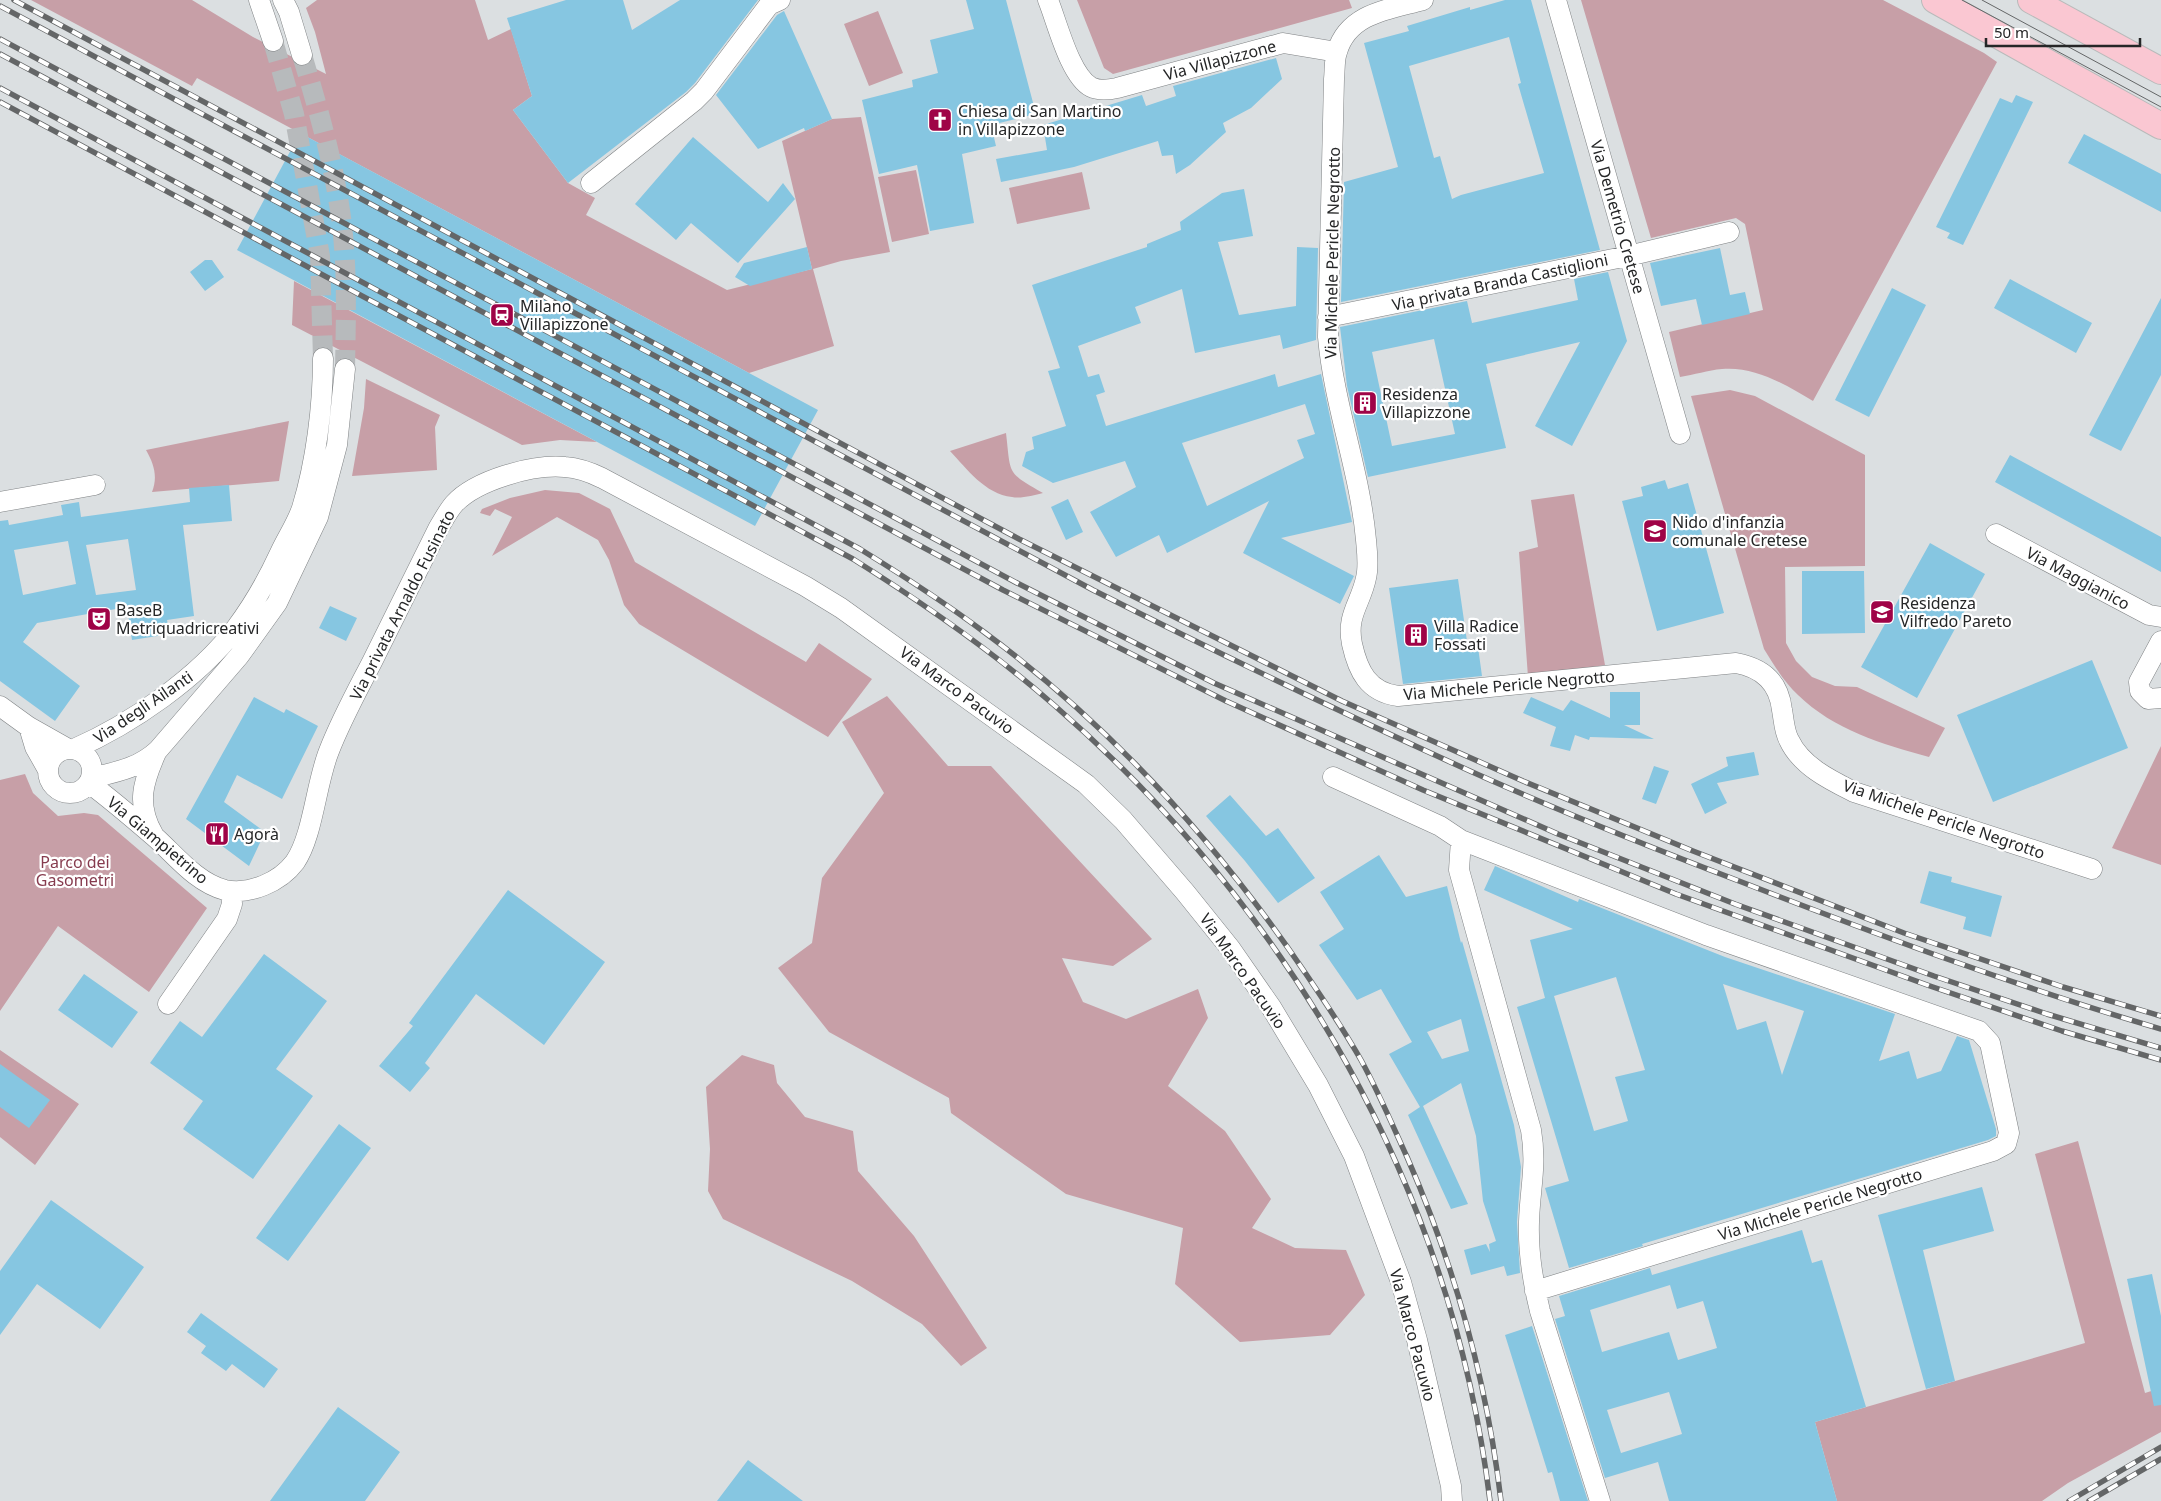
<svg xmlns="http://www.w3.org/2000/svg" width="2161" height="1501" font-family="'Noto Sans',sans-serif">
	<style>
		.green { fill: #c79fa7 }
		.building { fill: #86c6e1; fill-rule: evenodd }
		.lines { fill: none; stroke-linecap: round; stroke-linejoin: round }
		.minor-tunnel { stroke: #b7babc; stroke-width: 20; stroke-dasharray: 20 10; stroke-linecap: butt }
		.minor-casing { stroke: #7f8284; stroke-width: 21 }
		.major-casing { stroke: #b9baba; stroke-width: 28 }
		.minor { stroke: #fff; stroke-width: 20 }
		.major { stroke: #fac7d2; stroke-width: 26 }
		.tram { stroke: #646667; stroke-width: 1 }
		.rail-casing { stroke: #646667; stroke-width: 5.5 }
		.rail { stroke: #fff; stroke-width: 4; stroke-dasharray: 11; stroke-linecap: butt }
		.labels { text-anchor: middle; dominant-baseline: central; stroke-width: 4.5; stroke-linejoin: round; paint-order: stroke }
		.street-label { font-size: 16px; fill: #252627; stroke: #fff }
		.poi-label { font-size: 16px; fill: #252627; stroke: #fff; text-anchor: start }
		.park-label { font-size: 16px; fill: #863b4e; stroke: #fff }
	</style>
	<rect width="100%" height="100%" fill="#dbdfe1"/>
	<path class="green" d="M 31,0 L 192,0 L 253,37 L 326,74 L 315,32 L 306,8 L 317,0 L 475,0 L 488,40 L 511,29 L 532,96 L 513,110 L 568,183 L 595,198 L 586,215 L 727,290 L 812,269 L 782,141 L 832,119 L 861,117 L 890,252 L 841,261 L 813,269 L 834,346 L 749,373 L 197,78 L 192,86 Z
		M 1077,0 L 1349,0 L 1352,8 L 1113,74 L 1104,68 Z
		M 1581,0 L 1883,0 L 1984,53 L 1997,62 L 1813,401 C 1786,385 1755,366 1722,369 C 1708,370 1694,375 1680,377 L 1669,332 L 1763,310 L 1745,224 L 1736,218 L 1651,238 Z
		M 878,11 L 903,73 L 869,86 L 844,24 Z
		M 916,170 L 929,234 L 892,242 L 878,177 Z
		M 1082,172 L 1090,209 L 1017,224 L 1009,188 Z
		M 294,281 L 597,442 L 560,440 L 522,445 L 292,325 Z
		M 366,379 L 440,415 L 435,427 L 437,470 L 352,476 L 364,408 Z
		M 1730,390 L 1755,396 L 1865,455 L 1865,566 L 1785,567 L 1786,643 L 1796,661 L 1812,677 L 1835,686 L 1857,687 L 1945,728 L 1929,757 C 1882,744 1834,730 1798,695 C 1784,682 1774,665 1764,649 L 1691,396 Z
		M 289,421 L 279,481 L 152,492 C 158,477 154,464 146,450 Z
		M 1006,433 C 1011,475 1006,472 1043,493 C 1034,495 1021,499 1012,497 C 985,494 967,469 950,451 Z
		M 545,490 L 579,493 L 610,509 L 635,562 L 806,662 L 819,643 L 872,679 L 828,737 L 639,624 L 624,605 L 609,560 L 598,540 L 557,517 L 492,556 L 512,517 L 495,509 L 490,516 L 480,513 L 482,509 L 510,498 Z
		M 1574,494 L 1605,665 L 1528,677 L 1519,552 L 1538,547 L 1531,500 Z
		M 887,696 L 948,766 L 991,766 L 1152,939 L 1113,966 L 1062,958 L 1083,1002 L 1126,1019 L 1198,989 L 1208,1018 L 1168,1086 L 1225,1131 L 1271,1199 L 1252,1228 L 1295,1248 L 1346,1250 L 1365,1295 L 1330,1335 L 1240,1342 L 1175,1284 L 1183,1228 L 1066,1194 L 951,1113 L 949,1098 L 829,1032 L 778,968 L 812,943 L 822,878 L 884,793 L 842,722 Z
		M 2161,746 L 2161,865 L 2112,848 Z
		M 25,774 L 33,793 L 58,816 L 84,813 L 98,815 L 207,908 L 149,992 L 58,926 L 0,1011 L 0,780 Z
		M 0,1050 L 79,1104 L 35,1165 L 0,1137 Z
		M 742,1055 L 774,1065 L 777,1083 L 805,1117 L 853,1131 L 858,1171 L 914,1236 L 987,1348 L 961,1366 L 922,1324 L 852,1281 L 723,1219 L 708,1191 L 710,1149 L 706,1087 Z
		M 2078,1141 L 2145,1393 L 2161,1388 L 2161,1432 L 2068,1483 L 2042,1501 L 1837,1501 L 1815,1422 L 2085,1343 L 2035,1154 Z"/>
	<path class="building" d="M 566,0 L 623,0 L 632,30 L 680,0 L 758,0 L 695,83 L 686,92 L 568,183 L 513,110 L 532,96 L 507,18 Z
		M 966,0 L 1006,0 L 1036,114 L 991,125 L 996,146 L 962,154 L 974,223 L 930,231 L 917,165 L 879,174 L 862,100 L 913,87 L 912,80 L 938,73 L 930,40 L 974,29 Z
		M 1505,0 L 1531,0 L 1600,250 L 1341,302 L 1344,182 L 1398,167 L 1364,43 L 1409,31 L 1407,26 L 1470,7 L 1470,10 ZM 1509,37 L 1521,83 L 1518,84 L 1544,173 L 1461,195 L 1452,199 L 1440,156 L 1434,158 L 1409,66 Z
		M 784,11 L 832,119 L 805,131 L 804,128 L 758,149 L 716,95 L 777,15 Z
		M 1276,58 L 1282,79 L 1251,108 L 1223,123 L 1226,132 L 1190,165 L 1176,174 L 1173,155 L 1162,156 L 1158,141 L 1074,167 L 1001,182 L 996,159 L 1047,150 L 1043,125 L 1142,95 L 1146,106 L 1176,96 L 1173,86 Z
		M 2016,95 L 2033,102 L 1963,245 L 1947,238 L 1950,233 L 1936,227 L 2000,98 L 2012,103 Z
		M 300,133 L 818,410 L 755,526 L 237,250 Z
		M 2084,134 L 2161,174 L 2161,212 L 2068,163 Z
		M 693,137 L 768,202 L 783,183 L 795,199 L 738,263 L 691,223 L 676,240 L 635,204 Z
		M 1244,189 L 1253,236 L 1218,242 L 1239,315 L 1296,306 L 1297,247 L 1318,248 L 1316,340 L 1283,349 L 1280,335 L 1195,353 L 1182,289 L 1135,307 L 1141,323 L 1078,346 L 1088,377 L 1099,374 L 1105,392 L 1096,395 L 1106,426 L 1275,374 L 1278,387 L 1321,374 L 1352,522 L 1281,538 L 1354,576 L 1340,604 L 1243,553 L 1269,501 L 1167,553 L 1159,535 L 1116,557 L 1090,512 L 1136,487 L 1125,461 L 1053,483 L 1022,466 L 1026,452 L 1034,449 L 1032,437 L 1066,426 L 1048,371 L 1060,368 L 1032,285 L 1147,247 L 1147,244 L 1181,230 L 1180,222 L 1222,193 ZM 1305,404 L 1315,434 L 1297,440 L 1304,458 L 1207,506 L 1182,443 Z
		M 807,247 L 812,269 L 750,286 L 735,277 L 744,263 Z
		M 1720,248 L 1730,295 L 1745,292 L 1750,314 L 1702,325 L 1696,299 L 1661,306 L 1650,263 Z
		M 205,260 L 212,260 L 224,277 L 205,291 L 190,272 Z
		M 1608,272 L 1627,341 L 1572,446 L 1535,426 L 1580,342 L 1486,364 L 1506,448 L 1368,477 L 1347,386 L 1340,327 L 1467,301 L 1472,323 L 1578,300 L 1574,279 ZM 1434,339 L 1455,434 L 1392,446 L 1372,352 Z
		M 2010,279 L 2092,323 L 2076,353 L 1994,308 Z
		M 1892,288 L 1926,305 L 1869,417 L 1835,400 Z
		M 2161,298 L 2161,375 L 2121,451 L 2089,435 Z
		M 2010,455 L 2161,537 L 2161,572 L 1995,482 Z
		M 1665,480 L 1668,489 L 1688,483 L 1724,613 L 1657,631 L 1622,501 L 1643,496 L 1641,487 Z
		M 229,485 L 232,521 L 183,525 L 194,616 L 167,620 L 170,634 L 132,640 L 127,607 L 37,623 L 23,642 L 80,686 L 55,721 L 0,681 L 0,521 L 8,520 L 9,525 L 63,515 L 61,505 L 79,502 L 81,517 L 190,502 L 189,488 ZM 128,539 L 136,590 L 96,595 L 86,545 ZM 68,541 L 76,584 L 23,595 L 14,550 Z
		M 1068,499 L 1083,532 L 1066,540 L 1051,507 Z
		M 1930,543 L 1985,574 L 1917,698 L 1861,667 Z
		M 1802,571 L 1864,571 L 1865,633 L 1802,634 Z
		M 1458,579 L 1468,648 L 1478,647 L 1482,676 L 1403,684 L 1389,588 Z
		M 330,606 L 357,618 L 346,641 L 319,628 Z
		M 2092,660 L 2128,748 L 1993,802 L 1957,715 Z
		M 1610,692 L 1640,692 L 1640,725 L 1624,725 L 1654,739 L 1590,737 L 1589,740 L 1575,735 L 1570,751 L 1550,746 L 1556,727 L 1523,713 L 1531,697 L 1563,711 L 1571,700 L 1610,718 Z
		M 254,697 L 284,713 L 286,709 L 318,726 L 282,799 L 237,775 L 224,802 L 265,832 L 249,866 L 186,819 Z
		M 1754,752 L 1759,775 L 1717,783 L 1727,803 L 1705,814 L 1691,784 L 1728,766 L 1726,757 Z
		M 1654,766 L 1669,771 L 1656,804 L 1642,799 Z
		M 1230,795 L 1266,836 L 1278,828 L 1315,878 L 1278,903 L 1245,861 L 1206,816 Z
		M 1379,855 L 1406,897 L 1447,886 L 1461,943 L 1462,941 L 1514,1125 L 1521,1167 L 1517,1222 L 1520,1273 L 1507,1276 L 1504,1266 L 1471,1275 L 1464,1250 L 1486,1244 L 1490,1252 L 1489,1244 L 1496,1241 L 1483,1201 L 1476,1136 L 1461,1083 L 1423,1106 L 1468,1204 L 1451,1209 L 1408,1115 L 1420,1107 L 1389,1054 L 1412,1042 L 1381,989 L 1357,1000 L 1319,945 L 1344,929 L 1320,892 ZM 1461,1019 L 1469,1051 L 1442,1059 L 1427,1032 Z
		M 1495,866 L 1578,902 L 1579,899 L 1725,957 L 1895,1014 L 1879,1061 L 1909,1051 L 1917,1079 L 1941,1071 L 1957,1036 L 1969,1040 L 1996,1129 L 1996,1136 L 1988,1140 L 1642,1244 L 1643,1246 L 1569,1268 L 1545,1188 L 1569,1181 L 1517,1007 L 1545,998 L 1530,940 L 1573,929 L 1484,890 ZM 1616,977 L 1645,1070 L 1615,1077 L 1628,1121 L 1594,1131 L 1554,996 ZM 1723,984 L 1804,1011 L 1782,1075 L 1766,1021 L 1737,1030 Z
		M 1929,871 L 1952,877 L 1951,882 L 2002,896 L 1991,937 L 1963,929 L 1966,917 L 1920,903 Z
		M 508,890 L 605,962 L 544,1045 L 476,994 L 425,1063 L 430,1068 L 410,1092 L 379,1066 L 413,1026 L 409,1023 Z
		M 264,954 L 327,1001 L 276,1069 L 313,1096 L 253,1179 L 183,1129 L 203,1101 L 150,1063 L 180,1021 L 202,1037 Z
		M 84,974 L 138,1012 L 112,1048 L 58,1010 Z
		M 0,1064 L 50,1100 L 29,1128 L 0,1107 Z
		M 339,1124 L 371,1148 L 288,1261 L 256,1238 Z
		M 1982,1187 L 1994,1231 L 1923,1250 L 1955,1381 L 1926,1389 L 1878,1215 Z
		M 51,1200 L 144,1267 L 100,1329 L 37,1284 L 0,1335 L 0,1271 Z
		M 1802,1230 L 1812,1263 L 1822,1260 L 1866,1407 L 1815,1422 L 1837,1501 L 1669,1501 L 1658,1462 L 1605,1478 L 1555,1319 L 1565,1316 L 1559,1296 L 1650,1268 L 1652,1275 ZM 1670,1285 L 1677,1309 L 1703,1301 L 1717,1348 L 1678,1360 L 1669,1332 L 1602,1352 L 1590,1310 ZM 1669,1392 L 1682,1434 L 1621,1453 L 1607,1410 Z
		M 2152,1274 L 2161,1316 L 2161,1405 L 2154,1406 L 2127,1279 Z
		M 201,1313 L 278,1369 L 264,1388 L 232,1364 L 226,1371 L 201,1353 L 206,1346 L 187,1332 Z
		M 1532,1326 L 1588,1501 L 1560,1501 L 1552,1472 L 1548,1473 L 1505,1335 Z
		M 338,1407 L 400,1452 L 365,1501 L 270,1501 Z
		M 748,1460 L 803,1501 L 717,1501 Z"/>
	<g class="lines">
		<path class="minor-tunnel" d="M 273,41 L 294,114 L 320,256 L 323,358
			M 302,55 C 317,105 331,153 339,204 C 348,258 346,314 345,369"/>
		<defs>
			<path id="minor" d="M 259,0 L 273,41
				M 283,0 L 289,12 L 302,55
				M 1048,0 C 1057,22 1070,76 1091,87 C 1099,91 1108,90 1117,88 L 1283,43 L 1337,52
				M 1423,0 C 1390,9 1348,13 1337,52 C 1334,60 1335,71 1334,79 L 1328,337 C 1334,406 1360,471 1366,540 C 1367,551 1369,566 1366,578 C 1361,603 1346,615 1352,644 C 1358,671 1368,692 1398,696 L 1736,663 C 1763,668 1779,683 1782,710 C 1784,720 1784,731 1789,740 C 1801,766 1830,780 1854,792 L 2092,869
				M 1556,0 L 1680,434
				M 591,183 L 694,101 L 704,91 L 769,5 L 780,0
				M 1328,317 L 1628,256 L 1729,232
				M 0,502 L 95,485
				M 1996,534 L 2149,615 L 2161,617
				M 2161,641 L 2139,682 L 2140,691 L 2148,699 L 2161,698
				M 0,706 L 29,727 L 68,749
				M 29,727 L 35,747 L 48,770
				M 74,749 C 131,724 198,678 236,628 C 254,604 268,579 280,553 C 287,538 297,523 302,508 C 316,462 323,406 323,358
				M48 771a22 22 0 1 1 44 0a22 22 0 1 1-44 0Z
				M 1333,777 L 1440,826 L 1461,840 L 1706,935 L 1979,1031 L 1990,1043 L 2009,1133 L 2006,1144 L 1993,1151 L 1535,1291
				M 91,778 C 116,772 139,768 158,750 L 239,656 L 277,603 L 318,517 L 337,445 L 345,369
				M 89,783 C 112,800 134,819 156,838 C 176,856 197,883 225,890 C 250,895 280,882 295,862 C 313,836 316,783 329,751 C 341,720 357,691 372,662 C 394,617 417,572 439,527 C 444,519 448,511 454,504 C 476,480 533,464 565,467 C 579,468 590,472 602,478 L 805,586 L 841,608 L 1086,784 L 1123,820 L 1185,892 L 1230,948 L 1271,1007 L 1318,1085 L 1354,1156 L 1401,1282 L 1417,1340 L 1451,1486 L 1452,1501
				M 153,834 C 136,804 143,782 156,753
				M 1461,840 L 1459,870 L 1531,1130 C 1537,1165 1530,1188 1529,1222 C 1528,1252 1533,1283 1540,1311 L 1600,1501
				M 168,1004 L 227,919 L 232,904 L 231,891"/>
			<path id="major" d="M 1935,0 L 2161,126
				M 2031,0 L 2161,71"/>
		</defs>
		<use href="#minor" class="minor-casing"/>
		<use href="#major" class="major-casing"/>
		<use href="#minor" class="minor"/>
		<use href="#major" class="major"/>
		<path class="tram" d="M 1962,0 L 2161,107
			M 1982,0 L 2161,97"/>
		<defs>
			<path id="rail" d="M 14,0 L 1019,539 L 1342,701 L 1523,781 L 1693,851 L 1904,933 L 2063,987 L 2161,1016
				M 0,6 L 1093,590 C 1214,651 1336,710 1459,766 C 1551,808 1645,845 1739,881 C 1878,935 2018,987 2161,1029
				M 0,39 L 1017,583 L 1214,683 L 1558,834 L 1735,904 L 1934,976 L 2047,1014 L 2161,1048
				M 0,54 L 1003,590 L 1226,701 L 1423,790 L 1676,894 L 1930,986 L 2062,1031 L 2161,1060
				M 0,88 L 860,549 C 902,575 944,602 984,632 C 1110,725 1218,844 1306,974 C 1325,1002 1344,1030 1361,1060 C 1378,1091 1392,1124 1407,1157 C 1455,1267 1487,1382 1501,1501
				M 0,102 L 853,559 C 923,603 991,650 1054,705 C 1290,910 1452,1189 1490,1501
				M 2069,1501 L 2161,1447
				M 2089,1501 L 2161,1459"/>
		</defs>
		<use href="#rail" class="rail-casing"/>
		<use href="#rail" class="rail"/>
	</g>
	<defs>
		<symbol id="church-square" viewBox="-11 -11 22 22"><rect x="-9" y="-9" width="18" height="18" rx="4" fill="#9f0347" stroke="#fff"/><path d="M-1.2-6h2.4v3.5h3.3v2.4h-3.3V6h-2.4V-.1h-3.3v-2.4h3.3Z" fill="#fff"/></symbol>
		<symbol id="station-square" viewBox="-11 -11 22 22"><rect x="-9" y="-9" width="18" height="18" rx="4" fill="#9f0347" stroke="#fff"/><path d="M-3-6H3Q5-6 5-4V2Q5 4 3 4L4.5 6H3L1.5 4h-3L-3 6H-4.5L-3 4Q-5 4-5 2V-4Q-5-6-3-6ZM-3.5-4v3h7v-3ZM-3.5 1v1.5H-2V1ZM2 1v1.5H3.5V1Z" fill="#fff"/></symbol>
		<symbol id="building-square" viewBox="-11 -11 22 22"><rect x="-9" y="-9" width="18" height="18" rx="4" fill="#9f0347" stroke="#fff"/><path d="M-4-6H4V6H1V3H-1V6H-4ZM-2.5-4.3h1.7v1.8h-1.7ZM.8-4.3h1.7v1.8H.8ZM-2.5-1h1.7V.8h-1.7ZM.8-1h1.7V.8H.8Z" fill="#fff"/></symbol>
		<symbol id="school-square" viewBox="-11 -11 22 22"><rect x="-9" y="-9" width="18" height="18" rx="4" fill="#9f0347" stroke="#fff"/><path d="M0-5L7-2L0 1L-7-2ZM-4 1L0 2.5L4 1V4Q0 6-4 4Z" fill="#fff"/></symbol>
		<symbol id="university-square" viewBox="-11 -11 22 22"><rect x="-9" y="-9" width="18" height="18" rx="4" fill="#9f0347" stroke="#fff"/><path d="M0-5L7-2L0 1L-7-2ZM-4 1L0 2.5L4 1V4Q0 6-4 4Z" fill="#fff"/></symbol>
		<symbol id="theatre-square" viewBox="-11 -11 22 22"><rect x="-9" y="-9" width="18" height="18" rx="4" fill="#9f0347" stroke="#fff"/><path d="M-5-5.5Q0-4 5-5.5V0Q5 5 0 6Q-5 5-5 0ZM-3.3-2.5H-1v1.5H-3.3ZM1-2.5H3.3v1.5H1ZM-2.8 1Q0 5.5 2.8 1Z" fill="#fff"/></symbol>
		<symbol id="restaurant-square" viewBox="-11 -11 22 22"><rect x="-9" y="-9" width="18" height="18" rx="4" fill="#9f0347" stroke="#fff"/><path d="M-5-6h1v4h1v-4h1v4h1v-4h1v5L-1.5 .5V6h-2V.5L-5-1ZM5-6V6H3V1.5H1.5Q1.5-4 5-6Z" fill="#fff"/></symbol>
	</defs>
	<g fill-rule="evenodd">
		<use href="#church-square" x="926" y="106" width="28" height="28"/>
		<use href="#station-square" x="488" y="301" width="28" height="28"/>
		<use href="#building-square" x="1351" y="389" width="28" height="28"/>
		<use href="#school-square" x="1641" y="517" width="28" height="28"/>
		<use href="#university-square" x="1868" y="598" width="28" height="28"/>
		<use href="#theatre-square" x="85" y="605" width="28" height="28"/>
		<use href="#building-square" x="1402" y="621" width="28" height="28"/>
		<use href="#restaurant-square" x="203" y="820" width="28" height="28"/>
	</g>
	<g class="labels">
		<g class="street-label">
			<text transform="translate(1220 60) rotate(-15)">Via Villapizzone</text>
			<text transform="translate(1618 217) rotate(74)">Via Demetrio Cretese</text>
			<text transform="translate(1332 253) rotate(-89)">Via Michele Pericle Negrotto</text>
			<text transform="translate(1500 282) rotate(-12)">Via privata Branda Castiglioni</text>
			<text transform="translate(2078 578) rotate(28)">Via Maggianico</text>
			<text transform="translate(402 605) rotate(-63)">Via privata Arnaldo Fusinato</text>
			<text transform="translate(1509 685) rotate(-5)">Via Michele Pericle Negrotto</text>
			<text transform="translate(957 690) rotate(36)">Via Marco Pacuvio</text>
			<text transform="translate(143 707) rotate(-34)">Via degli Ailanti</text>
			<text transform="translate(1944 819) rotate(19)">Via Michele Pericle Negrotto</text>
			<text transform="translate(158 840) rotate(40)">Via Giampietrino</text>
			<text transform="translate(1243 971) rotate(55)">Via Marco Pacuvio</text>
			<text transform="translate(1820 1204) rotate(-17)">Via Michele Pericle Negrotto</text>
			<text transform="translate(1413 1335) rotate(75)">Via Marco Pacuvio</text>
		</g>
		<g class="poi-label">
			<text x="958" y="111">Chiesa di San Martino<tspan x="958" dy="18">in Villapizzone</tspan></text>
			<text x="520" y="306">Milano<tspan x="520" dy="18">Villapizzone</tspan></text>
			<text x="1382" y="394">Residenza<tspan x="1382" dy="18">Villapizzone</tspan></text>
			<text x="1672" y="522">Nido d'infanzia<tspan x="1672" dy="18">comunale Cretese</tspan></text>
			<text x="1900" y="603">Residenza<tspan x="1900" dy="18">Vilfredo Pareto</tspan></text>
			<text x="116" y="610">BaseB<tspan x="116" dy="18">Metriquadricreativi</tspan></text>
			<text x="1434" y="626">Villa Radice<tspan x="1434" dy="18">Fossati</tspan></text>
			<text x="234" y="834">Agorà</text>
		</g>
		<g class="park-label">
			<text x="75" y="862">Parco dei<tspan x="75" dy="18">Gasometri</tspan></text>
		</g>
	</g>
	<path d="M1986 38v8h154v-8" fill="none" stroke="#252627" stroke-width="2.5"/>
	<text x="1994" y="38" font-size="15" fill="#252627" stroke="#ffffff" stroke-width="4" paint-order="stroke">50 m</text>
</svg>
